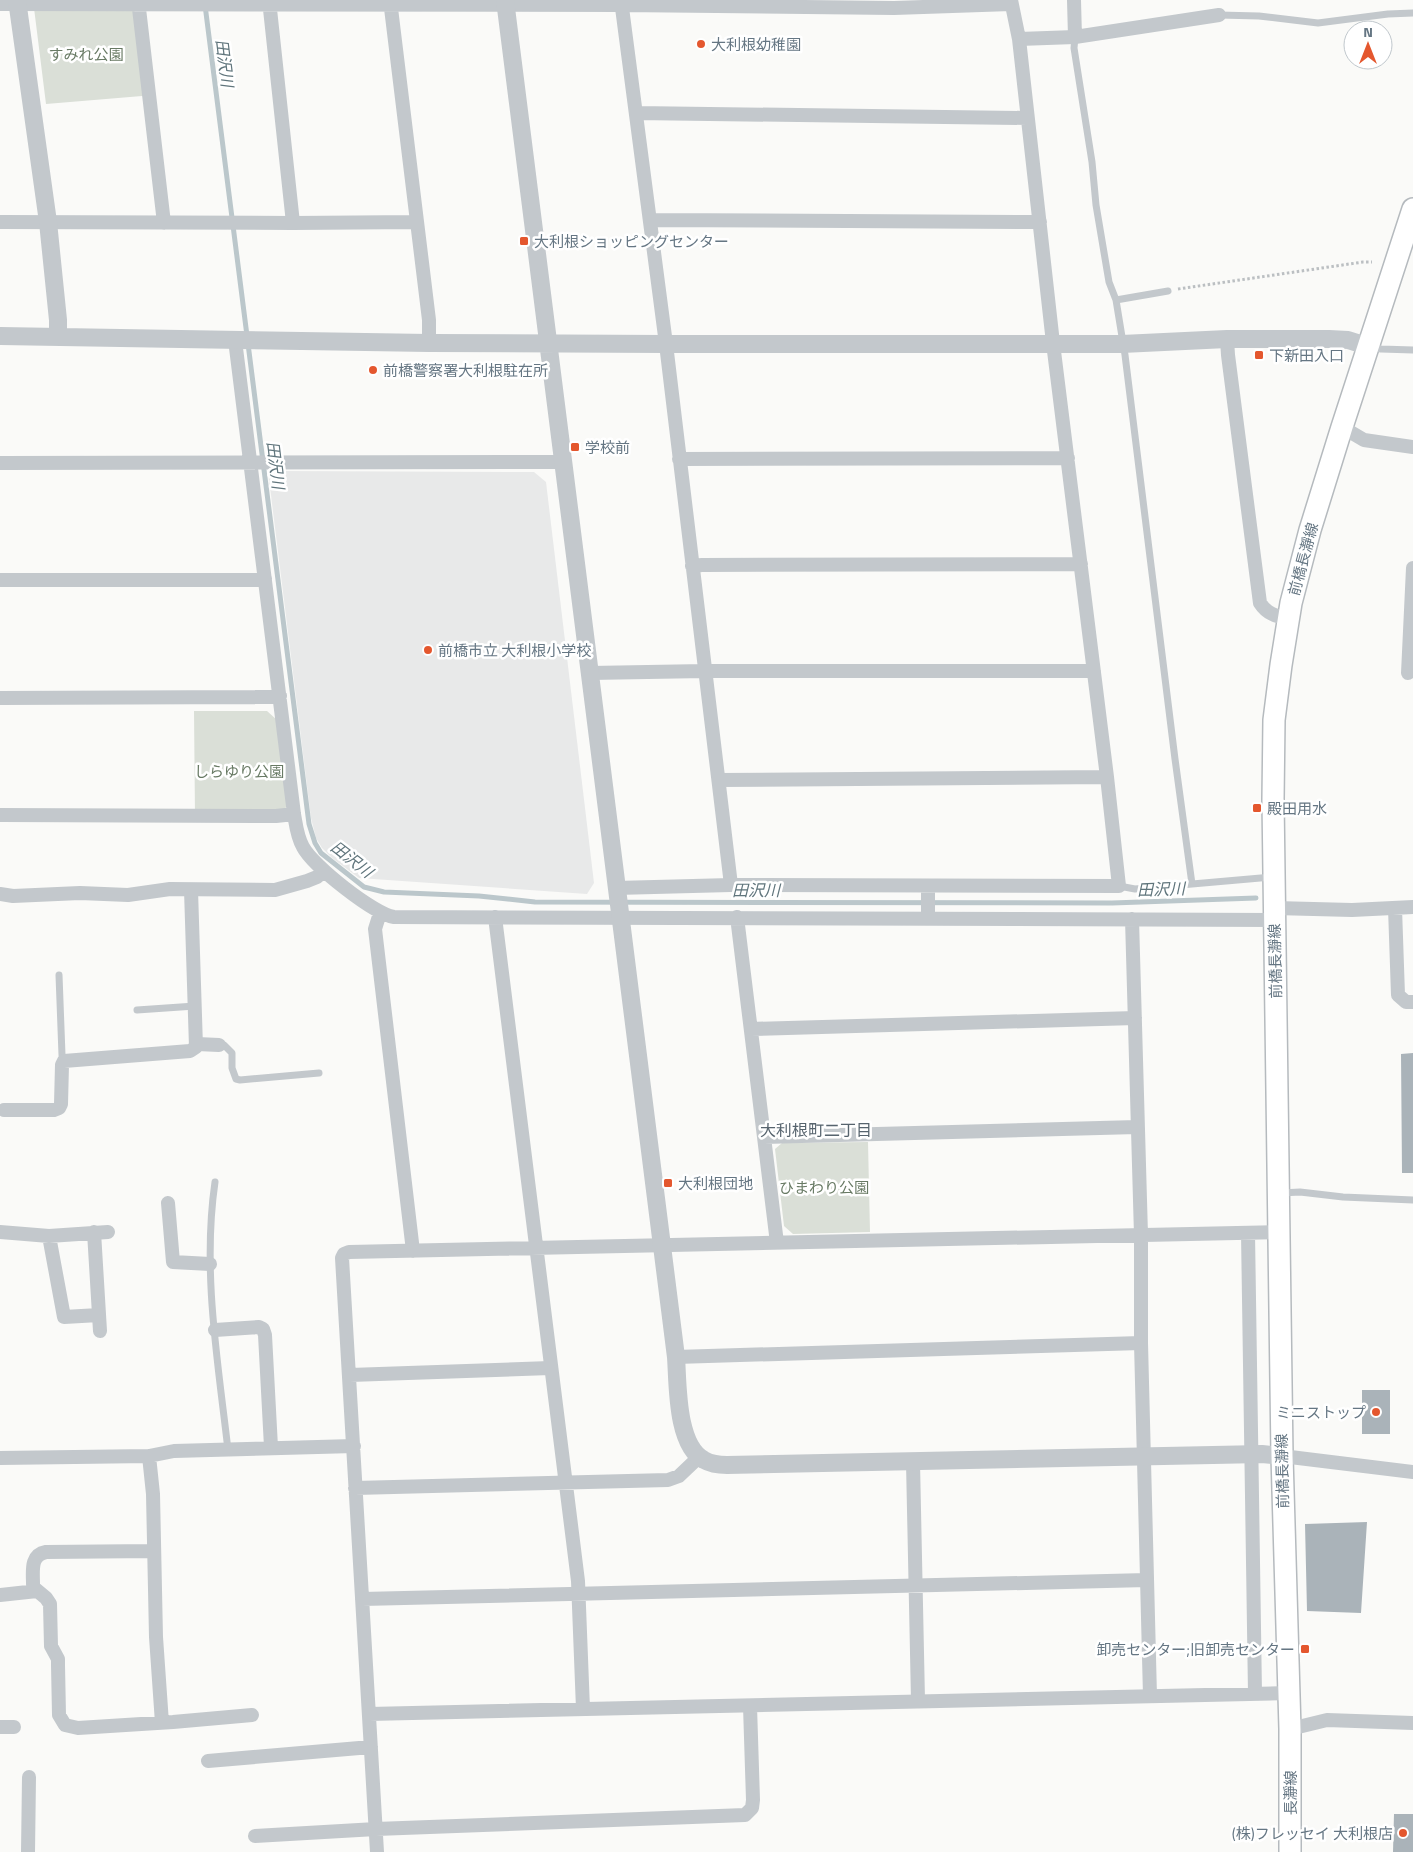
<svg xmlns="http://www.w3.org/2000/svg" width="1413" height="1852" font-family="'Titillium Web','Noto Sans JP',sans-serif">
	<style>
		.built { fill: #e8e9e9 }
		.green { fill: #dadfd7 }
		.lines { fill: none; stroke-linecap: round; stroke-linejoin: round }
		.stream { stroke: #bbc7cb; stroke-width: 5 }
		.building { fill: #aab3b9 }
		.primary-casing { stroke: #b5babe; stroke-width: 24 }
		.path { stroke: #bbbfc2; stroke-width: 3; stroke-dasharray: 2.5 2.5; stroke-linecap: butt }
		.service { stroke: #c3c8cc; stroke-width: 7 }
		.minor { stroke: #c3c8cc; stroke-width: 14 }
		.tertiary { stroke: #c3c8cc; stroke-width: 18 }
		.primary { stroke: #fff; stroke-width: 21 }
		.poi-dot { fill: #e4572e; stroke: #fff; stroke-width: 2 }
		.labels { text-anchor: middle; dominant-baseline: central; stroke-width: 5; stroke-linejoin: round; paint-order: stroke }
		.poi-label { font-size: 15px; fill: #657683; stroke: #fff; text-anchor: start }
		.park-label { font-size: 15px; fill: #687a64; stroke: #fff }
		.street-label { font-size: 15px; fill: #657683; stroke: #fff }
		.water-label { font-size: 16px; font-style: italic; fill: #60757c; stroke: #fff }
		.neighbourhood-label { font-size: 16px; fill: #57646e; stroke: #fff }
	</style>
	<rect width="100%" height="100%" fill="#fafaf8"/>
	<path class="built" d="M 279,471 L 534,472 L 546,482 L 594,883 L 587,894 L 359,878 L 332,858 L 322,848 L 316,838 L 311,818 L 269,479 Z"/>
	<path class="green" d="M 34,8 L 134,9 L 149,97 L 142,96 L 46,104 Z
		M 194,711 L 267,711 L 277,720 L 289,805 L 276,816 L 195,815 Z
		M 868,1142 L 870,1232 L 793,1234 L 784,1226 L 775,1149 L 782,1143 Z"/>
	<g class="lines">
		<path class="stream" d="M 205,5 L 309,824 L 315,843 L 321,853 L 364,887 L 384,892 L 479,896 L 535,902 L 1112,903 L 1256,898"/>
	</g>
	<path class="building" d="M 1413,1053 L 1413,1173 L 1402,1173 L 1401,1054 Z
		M 1362,1390 L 1390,1390 L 1390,1434 L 1362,1434 Z
		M 1367,1522 L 1361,1613 L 1307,1611 L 1305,1524 Z
		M 1394,1814 L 1413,1814 L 1413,1852 L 1393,1852 Z"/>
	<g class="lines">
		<defs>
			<path id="primary" d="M 1290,1852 L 1290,1729 L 1282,1456 L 1273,800 L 1274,720 L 1281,665 L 1291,603 L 1310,530 L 1342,427 L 1413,209"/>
		</defs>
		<use href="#primary" class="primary-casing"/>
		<path class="path" d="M 1178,289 L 1363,262 L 1372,262"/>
		<path class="service" d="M 1219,15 L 1259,16 L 1318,23 L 1388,14 L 1413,13
			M 1075,37 L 1074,48 L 1092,162 L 1096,205 L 1109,282 L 1116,300 L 1125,355 L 1175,759 L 1192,884
			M 1116,300 L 1168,291
			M 1370,347 L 1381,349 L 1413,350
			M 1119,886 L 1135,889 L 1273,877
			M 59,975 L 62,1055 L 64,1061
			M 137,1010 L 195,1006
			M 219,1045 L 224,1045 L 232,1053 L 232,1068 L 236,1079 L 240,1080 L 319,1073
			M 215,1182 C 202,1271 218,1362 228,1450
			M 1281,1193 L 1300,1192 L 1343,1197 L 1413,1200"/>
		<path class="minor" d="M 138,0 L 164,223
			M 269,0 L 293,223
			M 390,0 L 429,320 L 429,343
			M 621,0 L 666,344 L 731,885
			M 1074,0 L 1075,37
			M 0,4 L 622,5 L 894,8 L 1011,4
			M 1019,39 L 1075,37 L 1219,15
			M 636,113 L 1027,118
			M 650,220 L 1040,222
			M 0,222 L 293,223 L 416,222
			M 1227,339 L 1228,355 L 1260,603 C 1267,614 1276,616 1288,619
			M 235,340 L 294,814 C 296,825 297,837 303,847 C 313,866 374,914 394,917 L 1275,920
			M 1342,427 L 1364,440 L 1413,447
			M 679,459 L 1068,458
			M 0,463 L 562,462
			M 692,566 L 702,565 L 1081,564
			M 0,580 L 256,580 L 265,579
			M 590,673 L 705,671 L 1094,671
			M 1408,673 L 1413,568
			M 0,698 L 270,697 L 280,696
			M 719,780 L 1107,777
			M 0,815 L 276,816 L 294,814
			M 616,888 L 731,885 L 1119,886 L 1107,777 L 1053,343 L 1019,39 L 1011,0
			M 0,894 L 13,896 L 80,893 L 128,895 L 170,889 L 275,890 L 307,881 L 317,877 L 324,871
			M 1275,908 L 1352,910 L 1413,907
			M 1395,908 L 1398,995 L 1406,1002 L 1413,1002
			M 380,913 L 375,929 L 413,1251
			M 495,917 L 578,1581 L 583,1709
			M 737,917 L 777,1243
			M 928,918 L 928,886
			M 1132,919 L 1141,1235 L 1141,1343 L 1150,1696
			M 751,1029 L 1135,1018
			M 197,1044 L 219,1045
			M 4,1110 L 54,1110 L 59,1108 L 61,1104 L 62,1065 L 64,1061 L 190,1051 L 196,1047 L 191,890
			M 764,1137 L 1137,1127
			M 168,1203 L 173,1262 L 210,1264
			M 0,1232 L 49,1236 L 108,1232
			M 94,1232 L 100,1331
			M 1248,1233 L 1255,1693
			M 49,1236 L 64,1317 L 99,1315
			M 215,1330 L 259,1327 L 263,1329 L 265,1335 L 271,1447
			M 676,1357 L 1141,1343
			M 350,1375 L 550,1368
			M 149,1456 L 153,1494 L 156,1637 L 162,1723
			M 1282,1456 L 1413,1472
			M 0,1458 L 149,1456 L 174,1451 L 354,1446
			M 913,1462 L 918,1700
			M 355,1488 L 668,1480 L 679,1476 L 699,1457
			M 154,1551 L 46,1552 C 30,1555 33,1571 33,1584 L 34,1588 L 46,1598 L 50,1604 L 51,1646 L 58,1659 L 58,1665 L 59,1715 L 65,1725 L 78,1728 L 173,1722 L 252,1715
			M 0,1595 L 37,1591
			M 362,1599 L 1147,1580
			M 369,1714 L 1289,1693
			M 0,1727 L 14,1727
			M 1290,1729 L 1327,1720 L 1413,1723
			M 208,1761 L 371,1747
			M 255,1836 L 376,1829 L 745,1815 L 752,1808 L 753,1800 L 750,1706
			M 28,1852 L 29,1777
			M 377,1852 L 342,1258 L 344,1254 L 349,1252 L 1279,1232"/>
		<path class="tertiary" d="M 17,0 L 48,222 L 58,320 L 58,336
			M 505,0 L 676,1357 C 678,1384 676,1445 704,1460 C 711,1464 719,1465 727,1465 L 1262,1454 L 1282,1456
			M 0,336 L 429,343 L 666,344 L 1122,344 L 1227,339 L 1329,339 L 1348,340 L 1367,346"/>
		<use href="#primary" class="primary"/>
	</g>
	<g class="poi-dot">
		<circle cx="701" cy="44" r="5"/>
		<rect x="519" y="236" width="10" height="10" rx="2.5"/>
		<rect x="1254" y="350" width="10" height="10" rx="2.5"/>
		<circle cx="373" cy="370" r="5"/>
		<rect x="570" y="442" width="10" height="10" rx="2.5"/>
		<circle cx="428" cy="650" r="5"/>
		<rect x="1252" y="803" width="10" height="10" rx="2.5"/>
		<rect x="663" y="1178" width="10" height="10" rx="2.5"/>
		<circle cx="1376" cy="1412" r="5"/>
		<rect x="1300" y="1644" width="10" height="10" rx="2.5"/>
		<circle cx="1403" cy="1833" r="5"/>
	</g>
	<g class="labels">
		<g class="poi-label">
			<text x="711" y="44">大利根幼稚園</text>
			<text x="534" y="241">大利根ショッピングセンター</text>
			<text x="1269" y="355">下新田入口</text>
			<text x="383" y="370">前橋警察署大利根駐在所</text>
			<text x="585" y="447">学校前</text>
			<text x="438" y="650">前橋市立 大利根小学校</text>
			<text x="1267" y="808">殿田用水</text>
			<text x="678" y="1183">大利根団地</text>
			<text x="1366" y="1412" text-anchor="end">ミニストップ</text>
			<text x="1295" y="1649" text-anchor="end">卸売センター;旧卸売センター</text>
			<text x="1393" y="1833" text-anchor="end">(株)フレッセイ 大利根店</text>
		</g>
		<g class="park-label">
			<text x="86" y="54">すみれ公園</text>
			<text x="239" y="771">しらゆり公園</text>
			<text x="824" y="1187">ひまわり公園</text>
		</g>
		<g class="street-label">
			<text transform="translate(1303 559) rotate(-75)">前橋長瀞線</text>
			<text transform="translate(1275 961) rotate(-91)">前橋長瀞線</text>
			<text transform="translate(1282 1471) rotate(-91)">前橋長瀞線</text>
			<text transform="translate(1290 1793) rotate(-90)">長瀞線</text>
		</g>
		<g class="water-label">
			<text transform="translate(225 63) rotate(83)">田沢川</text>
			<text transform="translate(276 465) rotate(83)">田沢川</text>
			<text transform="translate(352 859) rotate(38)">田沢川</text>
			<text transform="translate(1161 889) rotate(-2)">田沢川</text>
			<text x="756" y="890">田沢川</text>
		</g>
		<g class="neighbourhood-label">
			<text x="816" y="1130">大利根町二丁目</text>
		</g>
	</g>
	<g transform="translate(1368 45)"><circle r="24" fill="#ffffff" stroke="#c1c8cd"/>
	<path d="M0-4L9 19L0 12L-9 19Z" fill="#e4572e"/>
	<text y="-8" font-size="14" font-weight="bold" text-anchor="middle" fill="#657683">N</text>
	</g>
</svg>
